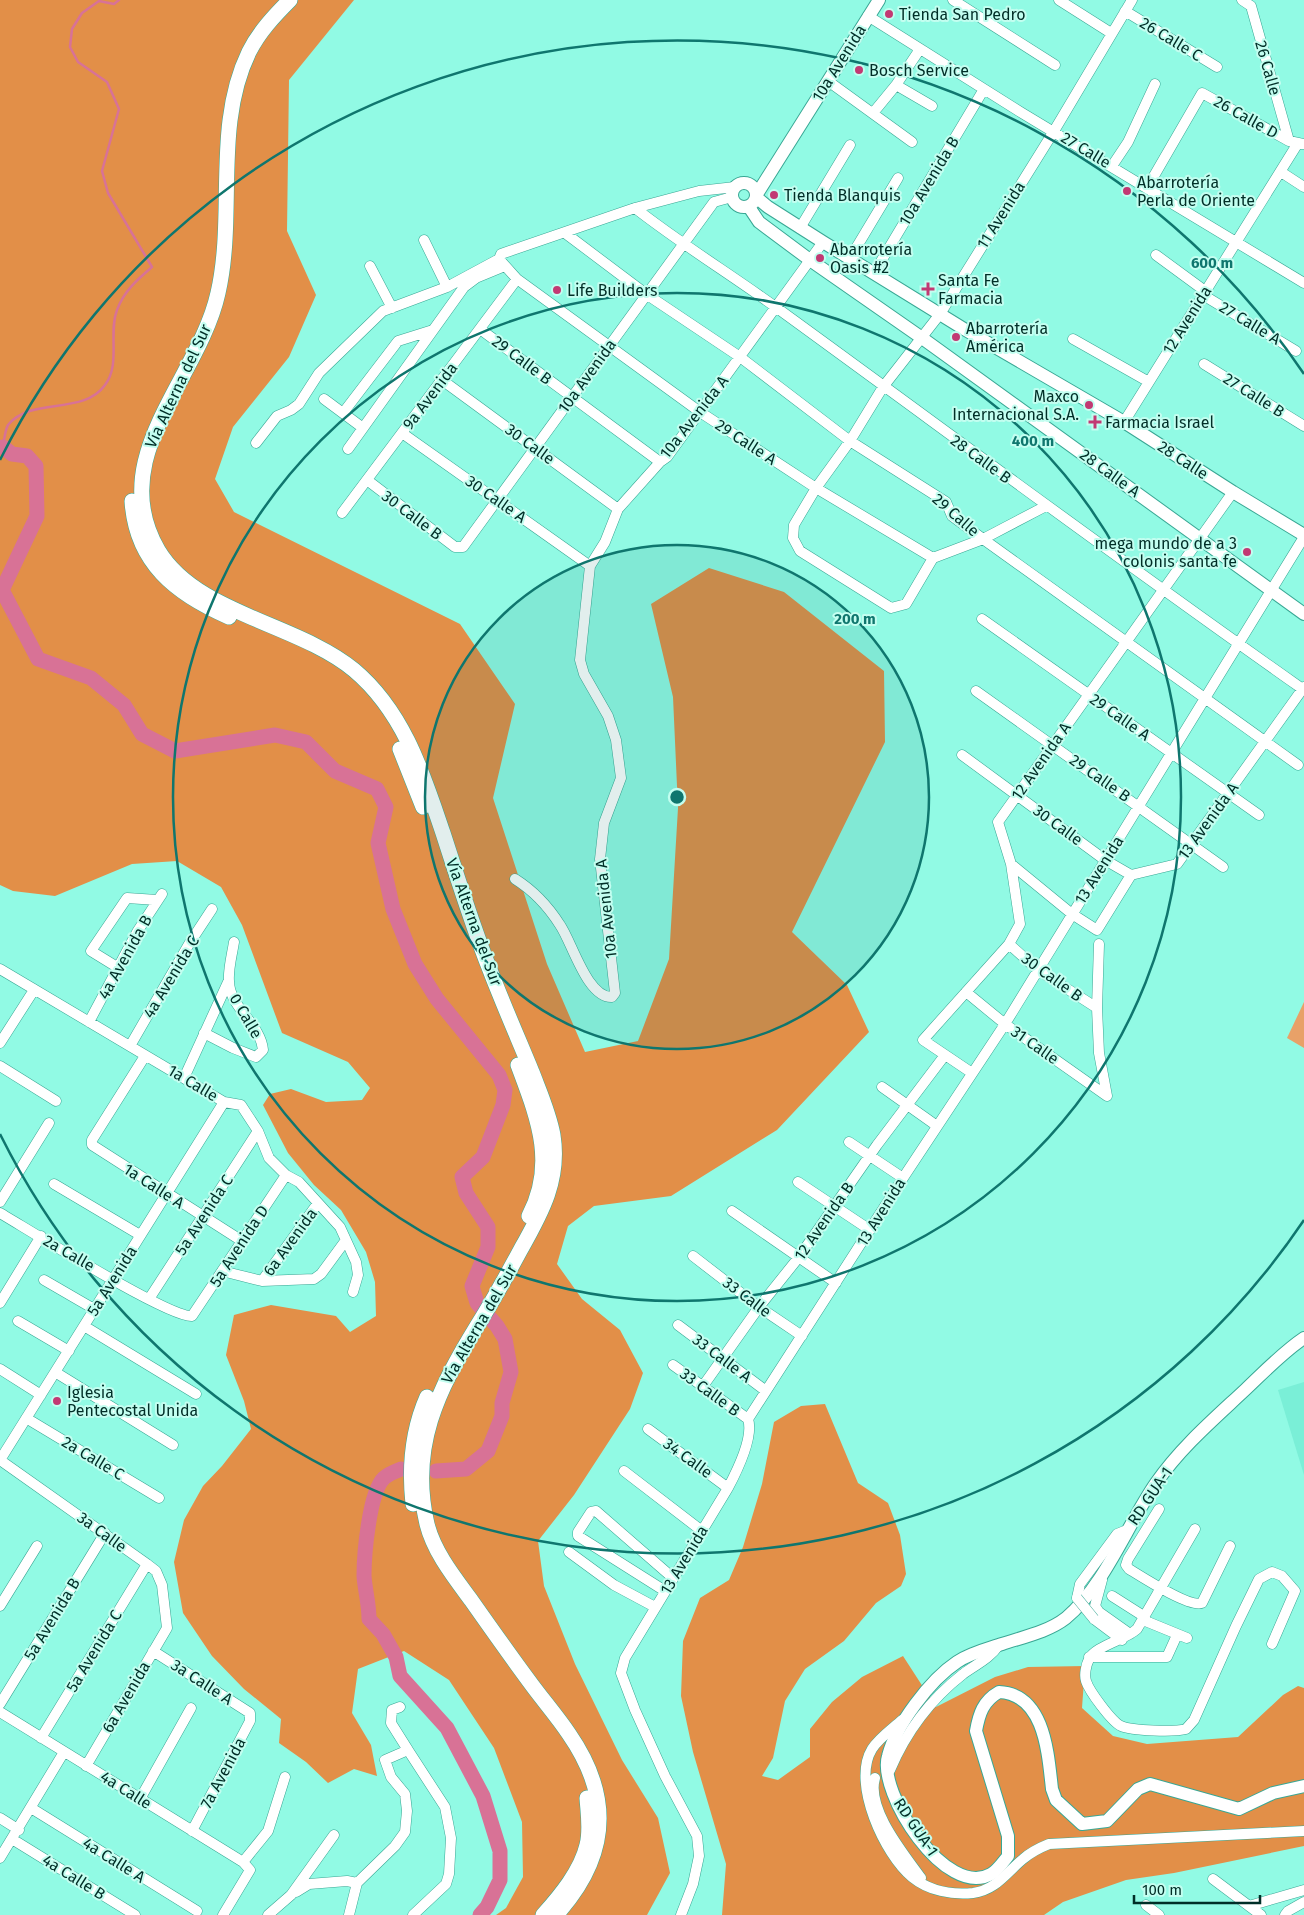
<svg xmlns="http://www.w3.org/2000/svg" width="1304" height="1915" font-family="'Fira Sans',sans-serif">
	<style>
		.built { fill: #7aefd7 }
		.green { fill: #e8a168 }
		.forest { fill: #e28f48 }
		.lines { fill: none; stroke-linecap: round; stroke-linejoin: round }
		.stream { stroke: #d87296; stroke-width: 2.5 }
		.river { stroke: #d87296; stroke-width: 15 }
		.minor-casing { stroke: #39a794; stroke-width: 11 }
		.major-casing { stroke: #39a794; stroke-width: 14 }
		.highway-casing { stroke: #39a794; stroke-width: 16 }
		.minor { stroke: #fff; stroke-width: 10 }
		.major { stroke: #fff; stroke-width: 12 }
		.highway { stroke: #fff; stroke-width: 15 }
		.minor-bridge-casing { stroke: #39a794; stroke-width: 11; stroke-linecap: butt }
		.minor-bridge { stroke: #fff; stroke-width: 10 }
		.ring { fill: none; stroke: #0f766e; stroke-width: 2.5 }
		.poi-dot { fill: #c23973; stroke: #c3fef0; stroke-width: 2 }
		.labels { text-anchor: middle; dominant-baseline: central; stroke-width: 4; stroke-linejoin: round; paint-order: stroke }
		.poi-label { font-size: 16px; fill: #002e27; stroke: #c3fef0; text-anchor: start }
		.street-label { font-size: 16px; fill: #002e27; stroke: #c3fef0 }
		.centre { fill: #0f766e; stroke: #c3fef0; stroke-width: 2.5 }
		.ring-label { font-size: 15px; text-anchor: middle; font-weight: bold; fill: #0f766e; stroke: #c3fef0; stroke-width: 4; stroke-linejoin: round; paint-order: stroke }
	</style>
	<rect width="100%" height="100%" fill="#91fae4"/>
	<path class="built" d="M 1304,1382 L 1304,1475 L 1278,1390 Z"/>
	<path class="green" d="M 1304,1002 L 1304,1048 L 1287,1038 Z"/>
	<path class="forest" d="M 0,0 L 354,0 L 289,80 L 287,231 L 316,295 L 289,357 L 233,427 L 215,479 L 234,512 L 460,624 L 515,704 L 493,798 L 547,964 L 585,1052 L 638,1041 L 669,959 L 678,808 L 673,697 L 651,604 L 709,568 L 784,592 L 884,671 L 885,742 L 792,932 L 847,985 L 869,1032 L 777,1130 L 671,1196 L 594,1206 L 568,1226 L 557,1264 L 582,1299 L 620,1330 L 643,1373 L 630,1409 L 574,1495 L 538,1541 L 544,1586 L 575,1664 L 622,1760 L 658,1818 L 670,1873 L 647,1915 L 496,1915 L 506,1908 L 523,1877 L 522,1822 L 494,1748 L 449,1680 L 404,1651 L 358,1669 L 352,1713 L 371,1745 L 377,1776 L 354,1769 L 328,1783 L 306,1762 L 279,1743 L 281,1719 L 244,1689 L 212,1656 L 183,1613 L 174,1562 L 184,1520 L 203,1486 L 222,1466 L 251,1429 L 244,1401 L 226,1355 L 234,1315 L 271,1305 L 336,1316 L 350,1332 L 376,1316 L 375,1282 L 366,1252 L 341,1210 L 314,1185 L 288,1153 L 263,1105 L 270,1094 L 291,1089 L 326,1102 L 362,1100 L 370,1088 L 348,1062 L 282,1033 L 242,925 L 221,887 L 177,861 L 132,864 L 55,896 L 13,891 L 0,885 Z
		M 825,1404 L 858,1483 L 888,1503 L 900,1535 L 906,1574 L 901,1586 L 876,1603 L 844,1641 L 805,1669 L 785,1701 L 773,1758 L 762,1776 L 778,1780 L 810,1757 L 810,1729 L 832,1702 L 862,1677 L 903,1656 L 936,1707 L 995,1677 L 1028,1667 L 1085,1666 L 1082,1708 L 1113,1736 L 1147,1744 L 1238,1737 L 1283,1695 L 1298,1686 L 1304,1688 L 1304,1846 L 1174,1873 L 1126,1880 L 1063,1902 L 1044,1915 L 722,1915 L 726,1864 L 693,1752 L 681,1696 L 683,1641 L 700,1598 L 729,1580 L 743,1547 L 762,1484 L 774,1422 L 801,1406 Z"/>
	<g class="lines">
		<path class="stream" d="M 3,447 C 4,441 5,430 8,425 C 32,396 83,416 105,385 C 121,364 108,333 117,310 C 124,291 137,280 152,267 L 108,193 L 102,171 L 119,109 L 107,82 L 78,62 L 70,47 L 72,29 L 82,13 L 99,1 L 114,4 L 119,0"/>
		<path class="river" d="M 3,447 L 12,454 L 27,456 L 36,466 L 37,516 L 2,590 L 38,659 L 91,678 L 124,705 L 142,734 L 175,751 L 275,735 L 306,742 L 335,771 L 377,789 L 386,807 L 378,843 L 393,909 L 415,964 L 437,999 L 499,1075 L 505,1090 L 503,1105 L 483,1157 L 462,1177 L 466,1193 L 488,1227 L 488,1247 L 472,1286 L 477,1303 L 497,1326 L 505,1339 L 511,1372 L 502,1403 L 502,1416 L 488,1451 L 466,1469 L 436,1471
			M 401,1469 C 396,1471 388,1474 384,1478 C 369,1492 364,1556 364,1576 C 365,1590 369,1604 369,1619 L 383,1634 L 396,1657 L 400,1676 L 447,1728 L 483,1796 L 500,1851 L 500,1880 L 487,1907 L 480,1915"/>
		<defs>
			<path id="minor" d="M 953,0 L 1055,65
				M 1059,0 L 1111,33
				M 1242,0 L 1251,6 L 1289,141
				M 1125,11 L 1217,67
				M 868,16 L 1022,113 L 1304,283
				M 828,81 L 912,142
				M 896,85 L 920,49
				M 873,113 L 896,85 L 932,106
				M 1112,166 L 1128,142 L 1155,84
				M 1281,172 L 1304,187
				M 735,187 L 699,191 L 635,208 L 501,254 L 499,259 L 517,279 L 700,412 L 816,488 L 933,558
				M 1147,188 L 1202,93 L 1289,141 L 1304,144
				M 714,202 L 732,197
				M 635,208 C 681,244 730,274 777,308 C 953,436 1126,565 1304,690
				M 800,228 L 850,145
				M 565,233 L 646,294 L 740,357 L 850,441 L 946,502 L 952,516 L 983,539 L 1298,765
				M 424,240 L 447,287
				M 1156,255 L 1205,291
				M 850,258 L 898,178
				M 370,266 L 392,308
				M 874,273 L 984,89
				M 1203,295 L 1296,351
				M 480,329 L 660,462
				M 1073,339 L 1149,382
				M 1204,364 L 1304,426
				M 442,380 L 618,509
				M 324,399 L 363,428
				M 343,413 L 398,341 L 433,330
				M 1124,422 L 1298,143
				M 402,433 L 590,566
				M 256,443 L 277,416 L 291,410 L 299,404 L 319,373 L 383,311 L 447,287 L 499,259
				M 348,449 L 464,287 L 476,278 L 505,266
				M 367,480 L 455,547 L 463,547 L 714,202
				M 1046,506 L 983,539 L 933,558 L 906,604 L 891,608 L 800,551 L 793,538 L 794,525 L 816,488 L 850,441 L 883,387 L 940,314 L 1054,131 L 1132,0
				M 342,513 L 517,279
				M 982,619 L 1259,815
				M 976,691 L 1223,867
				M 962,755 L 1105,860 L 1131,875
				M 1011,864 L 1072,914 L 1097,930 L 1131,875 L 1177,864 L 1304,687
				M 515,879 C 534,891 548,906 560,925 C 572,942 587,998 612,997 L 615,993 L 600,859 L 604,823 L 621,778 L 616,740 L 608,716 L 584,674 L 580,660 L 590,566 L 605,542 L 618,509 L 660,462 L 667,457 L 823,242
				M 1009,944 L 1038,970 L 1097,1008
				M 1099,944 L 1097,1008 L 1099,1053 L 1107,1096
				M 117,967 L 91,951 L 127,898 L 157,900
				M 0,969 L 224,1102 L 241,1105 L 258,1131 L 269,1158 L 286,1175 L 299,1182 L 340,1227 L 356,1262 L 358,1275 L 353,1292
				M 966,992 L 1005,1024 L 1107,1096
				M 89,1022 L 137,932 L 162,894
				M 204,1033 L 233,1048 L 256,1057 L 263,1050 C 261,1024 229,1007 229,981 C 228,969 232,955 234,942
				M 0,1043 L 34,990
				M 130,1046 L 189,944 L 212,909
				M 145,1056 L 92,1140 L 92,1145 L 242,1241
				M 0,1066 L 56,1101
				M 972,1073 L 923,1040 L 1009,944 L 1020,924 L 1011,864 L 998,822 L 1233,492
				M 184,1078 L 228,982
				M 882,1087 L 937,1126
				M 849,1142 L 903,1178
				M 798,1182 L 870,1230
				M 54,1184 L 140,1235
				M 0,1202 L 49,1123
				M 732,1211 L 836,1283
				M 0,1213 C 29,1230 169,1318 192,1316 L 286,1175
				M 693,1256 L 759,1307 L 802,1336
				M 222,1271 L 262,1281 L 314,1279 L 321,1274 L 346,1240
				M 44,1280 L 94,1309
				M 262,1281 L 318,1203
				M 149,1299 L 258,1131
				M 0,1303 L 41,1236
				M 18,1321 L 69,1351
				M 678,1325 L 766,1391
				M 84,1326 L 196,1394
				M 673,1365 L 748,1419
				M 0,1369 L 41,1395
				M 55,1372 L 173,1445
				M 703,1386 L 759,1307 L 799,1257 L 877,1145 L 945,1055
				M 26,1418 L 159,1498
				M 648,1429 L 728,1488
				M 0,1460 L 224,1102
				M 0,1460 L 147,1564 L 156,1571 L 162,1585 L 167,1628 L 86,1766
				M 624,1471 L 702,1531
				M 1159,1509 L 1128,1559 L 1126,1565 L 1129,1569 C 1142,1577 1190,1608 1202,1603 L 1230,1546
				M 1195,1529 L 1137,1629 C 1125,1640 1095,1646 1089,1659 C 1086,1665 1084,1675 1086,1681 C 1089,1691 1112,1722 1121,1726 C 1132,1731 1175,1732 1186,1729 L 1194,1720 L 1236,1626 L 1259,1579 L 1272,1572 L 1282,1576 L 1295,1591 L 1272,1644
				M 569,1552 L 614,1585 L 655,1607
				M 1102,1580 L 1095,1606 L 1099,1612 L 1130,1634
				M 665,1591 L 578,1536 L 578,1532 L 591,1512 L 596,1511 L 673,1578
				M 1112,1596 L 1145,1617
				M 1077,1598 L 1080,1584 L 1117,1534 L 1127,1530
				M 0,1606 L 37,1546
				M 1094,1619 L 1122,1640
				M 1143,1620 L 1187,1638
				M 153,1651 L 250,1713 L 250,1721 L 192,1831
				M 1089,1657 L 1167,1657 L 1177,1635
				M 0,1704 L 105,1533
				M 400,1707 L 392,1710 L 391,1723 L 408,1750
				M 0,1712 L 243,1862 L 250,1870 L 223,1915
				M 902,1720 C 892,1729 879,1738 872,1749 C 851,1783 885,1855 912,1877 C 929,1891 952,1895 973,1893 C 996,1890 1006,1873 1023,1859 C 1031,1852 1039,1848 1049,1844 L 1304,1831
				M 41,1738 L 147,1564
				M 890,1770 C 906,1732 931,1699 963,1674 C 978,1663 988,1660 999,1645
				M 875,1778 C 866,1809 904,1854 921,1878
				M 140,1799 L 191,1708
				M 31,1808 L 197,1911
				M 0,1818 L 19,1830
				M 12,1839 L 135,1915
				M 0,1858 L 64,1752
				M 243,1862 L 268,1831 L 285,1777
				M 1213,1879 L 1261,1915
				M 357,1883 L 395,1846 L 405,1832 L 407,1811 L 405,1794 L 391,1777 L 385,1760 L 408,1750 L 445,1807 L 451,1838 L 449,1874 L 446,1884 L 413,1915
				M 296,1892 L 309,1884 L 347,1881 L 357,1883
				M 1146,1905 L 1159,1915
				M 1249,1906 L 1304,1890
				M 268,1915 L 291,1895 L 334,1835
				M 349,1915 L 357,1883
				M 681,1915 L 693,1884 L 699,1856 L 697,1836 L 665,1776 L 635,1710 L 621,1673 L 625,1658 L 728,1488 C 737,1471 754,1437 748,1419 L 903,1178 L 1005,1024 L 1304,537
				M 1285,1915 L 1288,1911 L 1304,1902"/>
			<path id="major" d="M732 195a12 12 0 1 1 24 0a12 12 0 1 1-24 0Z
				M 757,194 L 879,0
				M 756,197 L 768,207 L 823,242 L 964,329 L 1124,422 L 1233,492 L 1304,535
				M 749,207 L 759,222 L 810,260 L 922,338 L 1304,614
				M 1304,1338 C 1283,1352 1264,1372 1246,1389 C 1214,1419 1181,1447 1156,1483 C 1127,1525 1105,1585 1066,1618 C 1048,1632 1023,1637 1002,1644 C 987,1649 970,1653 957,1662 C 930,1680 896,1725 888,1756 C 877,1792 946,1900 991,1874 C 998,1870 1003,1862 1008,1856 L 1008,1836 L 976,1731 C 979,1714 983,1701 999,1692 C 1045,1694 1048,1754 1052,1789 L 1056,1800 L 1082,1824 L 1107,1821 L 1138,1789 L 1150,1784 L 1239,1809 L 1273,1793 L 1304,1786"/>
			<path id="highway" d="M 290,0 C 274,16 259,32 249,52 C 213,126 236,214 218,293 C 199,379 104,457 158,550 C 196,614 297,623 354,670 C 404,712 423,774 443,833 C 458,879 472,925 490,970 C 503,1004 518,1038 532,1072 C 540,1093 549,1113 553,1135 C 560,1179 542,1212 521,1249 C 507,1275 493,1301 477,1326 C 438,1390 409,1447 427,1524 C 434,1552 454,1577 471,1600 C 490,1627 509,1654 529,1681 C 542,1699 557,1716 569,1734 C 614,1799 608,1858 556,1915
				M 132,501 C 136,563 176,594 229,617
				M 400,749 L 423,807
				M 518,1065 C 537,1116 557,1163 529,1216
				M 413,1504 C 409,1467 412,1431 427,1397
				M 543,1915 C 560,1896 581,1871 587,1845 C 591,1830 588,1813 587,1798"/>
		</defs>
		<use href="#minor" class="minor-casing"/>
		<use href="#major" class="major-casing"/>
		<use href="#highway" class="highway-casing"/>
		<use href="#minor" class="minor"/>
		<use href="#major" class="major"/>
		<use href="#highway" class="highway"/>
		<defs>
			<path id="minor-bridge" d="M 1077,1598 L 1094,1619"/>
		</defs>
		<use href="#minor-bridge" class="minor-bridge-casing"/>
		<use href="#minor-bridge" class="minor-bridge"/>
	</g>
	<circle cx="677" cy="797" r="252" fill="#0f766e" fill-opacity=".12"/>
	<g class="ring">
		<circle cx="677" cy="797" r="252"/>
		<circle cx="677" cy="797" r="504"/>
		<path d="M1304 1220A756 756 0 0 1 0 1134M0 460A756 756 0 0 1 1304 374"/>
	</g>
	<g class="poi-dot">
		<circle cx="889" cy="14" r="5"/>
		<circle cx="859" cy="70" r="5"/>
		<circle cx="1127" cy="191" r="5"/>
		<circle cx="774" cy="195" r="5"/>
		<circle cx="820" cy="258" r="5"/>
		<path d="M925.5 281.5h5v5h5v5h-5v5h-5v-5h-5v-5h5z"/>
		<circle cx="557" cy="290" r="5"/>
		<circle cx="956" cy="337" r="5"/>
		<circle cx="1089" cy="405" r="5"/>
		<path d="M1092.5 414.5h5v5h5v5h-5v5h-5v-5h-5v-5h5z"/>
		<circle cx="1247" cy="552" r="5"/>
		<circle cx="57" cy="1401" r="5"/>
	</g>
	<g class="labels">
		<g class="poi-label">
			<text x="899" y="14">Tienda San Pedro</text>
			<text x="869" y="70">Bosch Service</text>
			<text x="1137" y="182">Abarrotería<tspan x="1137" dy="18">Perla de Oriente</tspan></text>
			<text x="784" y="195">Tienda Blanquis</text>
			<text x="830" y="249">Abarrotería<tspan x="830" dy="18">Oasis #2</tspan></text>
			<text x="938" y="280">Santa Fe<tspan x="938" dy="18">Farmacia</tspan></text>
			<text x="567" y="290">Life Builders</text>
			<text x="966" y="328">Abarrotería<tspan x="966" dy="18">América</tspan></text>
			<text x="1079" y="396" text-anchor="end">Maxco<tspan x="1079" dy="18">Internacional S.A.</tspan></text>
			<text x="1105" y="422">Farmacia Israel</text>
			<text x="1237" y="543" text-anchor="end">mega mundo de a 3<tspan x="1237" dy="18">colonis santa fe</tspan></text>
			<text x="67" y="1392">Iglesia<tspan x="67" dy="18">Pentecostal Unida</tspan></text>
		</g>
		<g class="street-label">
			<text transform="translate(1171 39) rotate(31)">26 Calle C</text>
			<text transform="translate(839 63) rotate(-58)">10a Avenida</text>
			<text transform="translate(1268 68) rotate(74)">26 Calle</text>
			<text transform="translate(1246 117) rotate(29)">26 Calle D</text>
			<text transform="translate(1086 150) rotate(31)">27 Calle</text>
			<text transform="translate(929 181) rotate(-59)">10a Avenida B</text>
			<text transform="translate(1001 215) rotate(-58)">11 Avenida</text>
			<text transform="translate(1187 320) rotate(-58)">12 Avenida</text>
			<text transform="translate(1250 323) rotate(31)">27 Calle A</text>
			<text transform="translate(522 360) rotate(37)">29 Calle B</text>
			<text transform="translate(587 376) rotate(-54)">10a Avenida</text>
			<text transform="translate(178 386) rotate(-65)">Vía Alterna del Sur</text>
			<text transform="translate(1254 395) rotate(32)">27 Calle B</text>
			<text transform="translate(430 396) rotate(-53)">9a Avenida</text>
			<text transform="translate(694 417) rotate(-52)">10a Avenida A</text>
			<text transform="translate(746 442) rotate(33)">29 Calle A</text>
			<text transform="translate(530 444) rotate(36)">30 Calle</text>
			<text transform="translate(981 459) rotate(36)">28 Calle B</text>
			<text transform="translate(1183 460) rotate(33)">28 Calle</text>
			<text transform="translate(1110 473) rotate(36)">28 Calle A</text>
			<text transform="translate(496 499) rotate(35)">30 Calle A</text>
			<text transform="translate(412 515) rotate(37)">30 Calle B</text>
			<text transform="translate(956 515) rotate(41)">29 Calle</text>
			<text transform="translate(1120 717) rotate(35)">29 Calle A</text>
			<text transform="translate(1041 761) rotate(-55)">12 Avenida A</text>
			<text transform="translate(1100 778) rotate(35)">29 Calle B</text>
			<text transform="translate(1208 821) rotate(-54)">13 Avenida A</text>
			<text transform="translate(1058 825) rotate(36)">30 Calle</text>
			<text transform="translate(1099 870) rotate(-58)">13 Avenida</text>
			<text transform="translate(606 909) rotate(-96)">10a Avenida A</text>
			<text transform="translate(474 922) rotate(70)">Vía Alterna del Sur</text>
			<text transform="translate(125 957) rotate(-61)">4a Avenida B</text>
			<text transform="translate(171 977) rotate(-59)">4a Avenida C</text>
			<text transform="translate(1052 977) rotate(36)">30 Calle B</text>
			<text transform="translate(246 1016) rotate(60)">0 Calle</text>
			<text transform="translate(1035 1045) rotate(35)">31 Calle</text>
			<text transform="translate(193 1083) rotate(31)">1a Calle</text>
			<text transform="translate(154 1186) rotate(33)">1a Calle A</text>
			<text transform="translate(881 1212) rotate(-58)">13 Avenida</text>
			<text transform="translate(204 1215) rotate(-57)">5a Avenida C</text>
			<text transform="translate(824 1221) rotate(-55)">12 Avenida B</text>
			<text transform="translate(290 1242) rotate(-54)">6a Avenida</text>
			<text transform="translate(239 1246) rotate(-57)">5a Avenida D</text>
			<text transform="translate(69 1253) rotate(30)">2a Calle</text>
			<text transform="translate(112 1281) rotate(-58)">5a Avenida</text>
			<text transform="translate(747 1297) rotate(37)">33 Calle</text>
			<text transform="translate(479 1324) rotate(-60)">Vía Alterna del Sur</text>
			<text transform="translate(722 1358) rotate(37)">33 Calle A</text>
			<text transform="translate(710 1392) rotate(36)">33 Calle B</text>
			<text transform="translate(93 1458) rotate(31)">2a Calle C</text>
			<text transform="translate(688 1458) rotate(36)">34 Calle</text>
			<text transform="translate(1150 1496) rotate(-56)">RD GUA-1</text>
			<text transform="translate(102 1532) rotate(36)">3a Calle</text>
			<text transform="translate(684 1560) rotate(-59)">13 Avenida</text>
			<text transform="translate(52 1619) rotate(-59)">5a Avenida B</text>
			<text transform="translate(94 1651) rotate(-59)">5a Avenida C</text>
			<text transform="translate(202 1682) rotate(33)">3a Calle A</text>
			<text transform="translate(126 1697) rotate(-60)">6a Avenida</text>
			<text transform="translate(223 1773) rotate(-62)">7a Avenida</text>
			<text transform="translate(126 1790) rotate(32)">4a Calle</text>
			<text transform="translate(916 1827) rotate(56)">RD GUA-1</text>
			<text transform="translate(114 1860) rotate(32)">4a Calle A</text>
			<text transform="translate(74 1877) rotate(32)">4a Calle B</text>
		</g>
	</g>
	<circle cx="677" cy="797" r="8" class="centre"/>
	<g class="ring-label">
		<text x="1212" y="268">600 m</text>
		<text x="1033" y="446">400 m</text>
		<text x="855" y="624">200 m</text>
	</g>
	<path d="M1134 1895v8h126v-8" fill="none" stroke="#002e27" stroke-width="2.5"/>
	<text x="1142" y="1895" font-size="15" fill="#002e27" stroke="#c3fef0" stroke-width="4" paint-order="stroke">100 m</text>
</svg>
